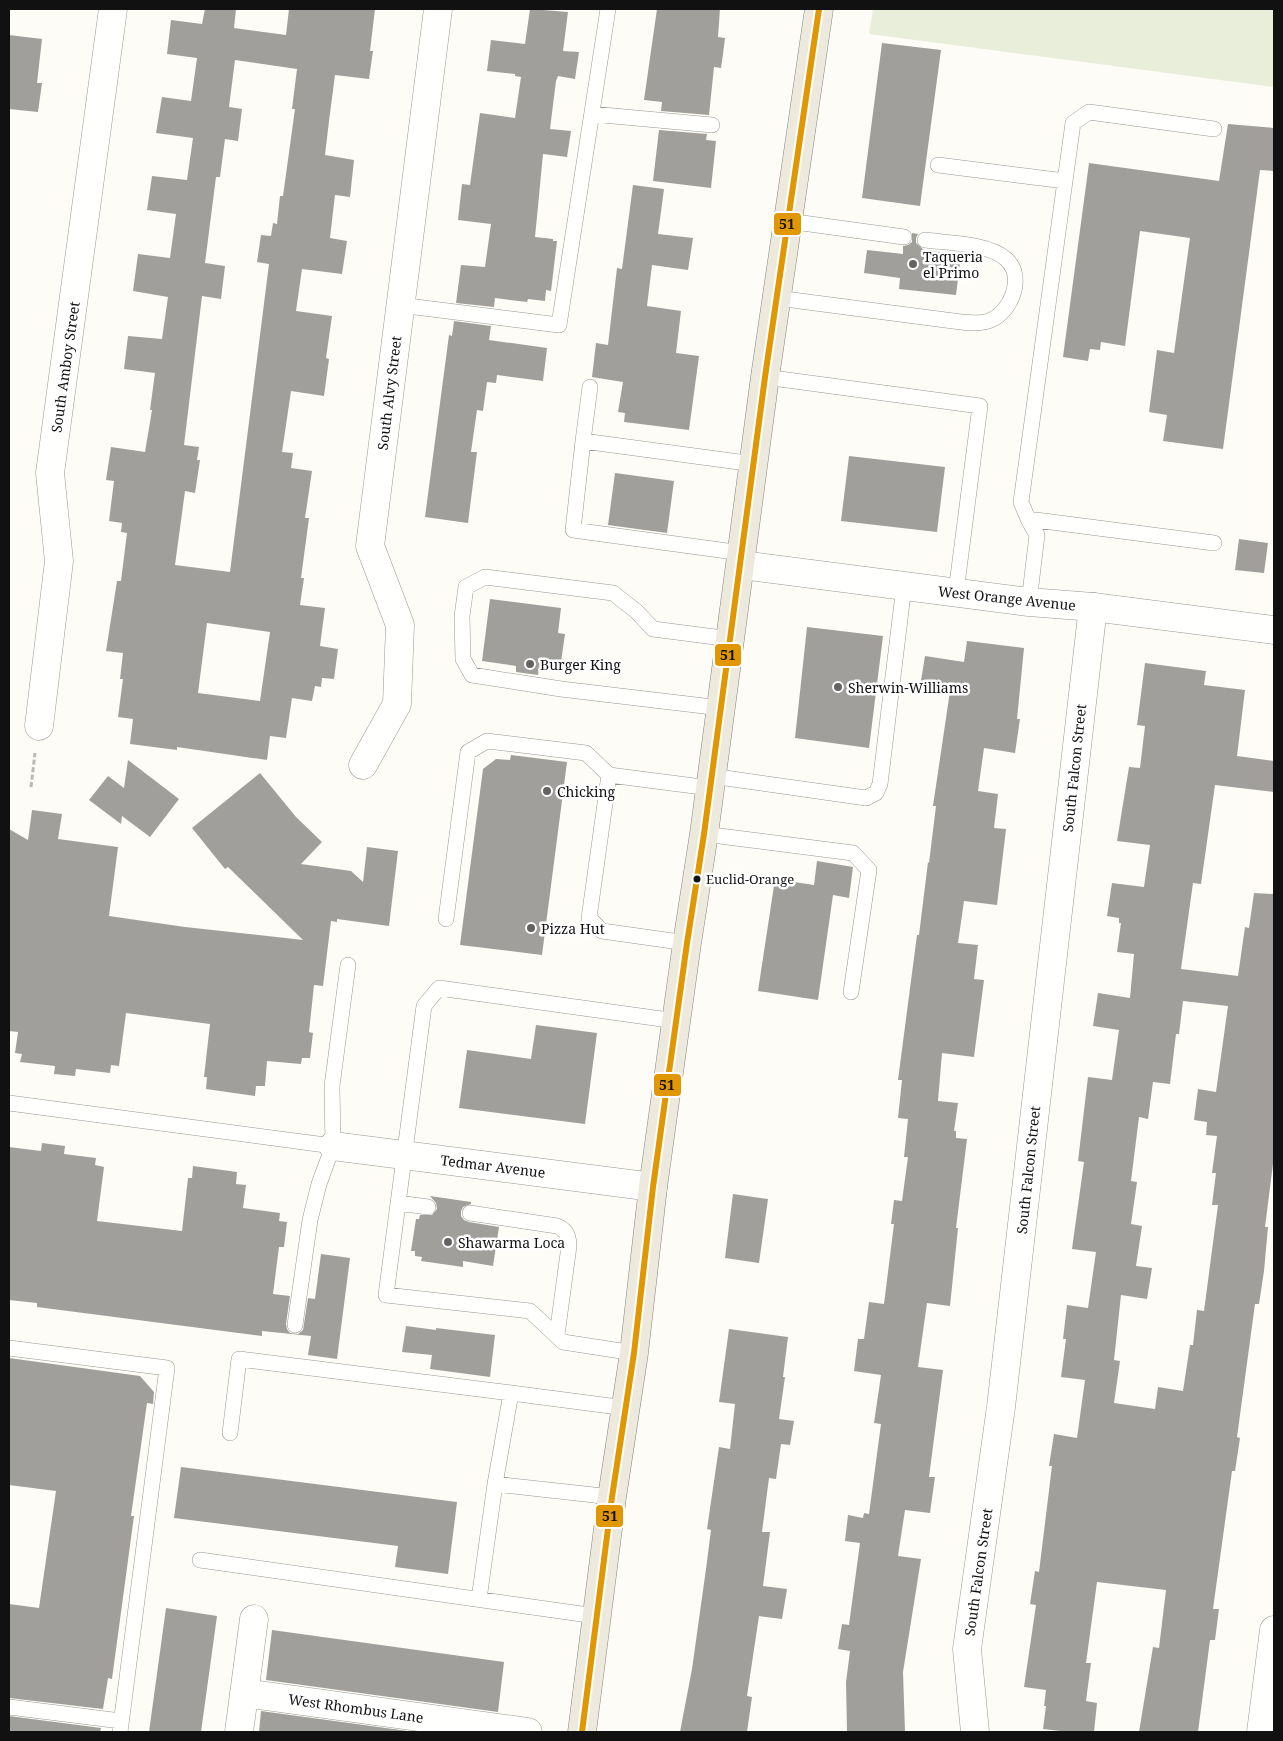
<svg xmlns="http://www.w3.org/2000/svg" width="1283" height="1741" font-family="'Noto Serif',serif">
	<style>
		.cemetery { fill: #e9eedb }
		.building { fill: #a19f9c; fill-rule: evenodd }
		.lines { fill: none; stroke-linecap: round; stroke-linejoin: round }
		.service-casing { stroke: #979795; stroke-width: 16 }
		.minor-casing { stroke: #979795; stroke-width: 29 }
		.tertiary-casing { stroke: #979795; stroke-width: 29 }
		.primary-casing { stroke: #858482; stroke-width: 29 }
		.path { stroke: #b9b9b8; stroke-width: 3; stroke-dasharray: 5 2.5; stroke-linecap: butt }
		.service { stroke: #fffffe; stroke-width: 15 }
		.minor { stroke: #fffffe; stroke-width: 28 }
		.tertiary { stroke: #fffffe; stroke-width: 28 }
		.primary { stroke: #ede9dc; stroke-width: 28 }
		.bus-1-casing { stroke: #fff; stroke-width: 10 }
		.bus-1 { stroke: #e09702; stroke-width: 6 }
		.poi-dot { fill: #646362; stroke: #fff; stroke-width: 2 }
		.bus-dot { fill: #111; stroke: #fff; stroke-width: 2 }
		.labels { text-anchor: middle; dominant-baseline: central; stroke-width: 5; stroke-linejoin: round; paint-order: stroke }
		.bus-label { font-size: 13px; fill: #111; stroke: #fff; text-anchor: start }
		.poi-label { font-size: 14px; fill: #111; stroke: #fff; text-anchor: start }
		.street-label { font-size: 14px; fill: #111; stroke: #fff }
		.line-badge { stroke: #fff; stroke-width: 2 }
		.pale-badge-label { font-size: 14px; text-anchor: middle; font-weight: bold; fill: #111 }
	</style>
	<rect width="100%" height="100%" fill="#fdfcf7"/>
	<path class="cemetery" d="M 873,9 L 1274,9 L 1274,87 L 869,34 Z"/>
	<path class="building" d="M 205,9 L 236,9 L 234,28 L 286,35 L 289,9 L 375,9 L 370,51 L 373,51 L 369,79 L 335,75 L 329,121 L 325,155 L 354,160 L 350,197 L 335,195 L 330,238 L 347,241 L 342,274 L 302,269 L 296,311 L 332,316 L 326,358 L 329,359 L 324,396 L 291,391 L 282,452 L 293,453 L 291,468 L 312,471 L 305,518 L 309,518 L 301,578 L 304,578 L 300,605 L 325,608 L 320,646 L 338,649 L 334,679 L 322,678 L 321,687 L 315,686 L 312,701 L 292,698 L 286,738 L 270,736 L 267,760 L 177,747 L 177,750 L 130,744 L 133,719 L 118,717 L 123,679 L 120,679 L 123,653 L 106,651 L 117,581 L 121,581 L 127,533 L 121,532 L 122,523 L 109,521 L 114,481 L 106,480 L 111,447 L 145,452 L 152,410 L 150,410 L 155,373 L 124,369 L 128,336 L 162,339 L 168,297 L 133,291 L 138,254 L 170,258 L 176,214 L 147,210 L 152,176 L 187,180 L 193,138 L 156,133 L 162,97 L 191,101 L 197,58 L 167,54 L 171,20 L 202,24 ZM 235,60 L 297,69 L 292,109 L 295,109 L 283,196 L 280,196 L 277,224 L 273,223 L 271,236 L 261,235 L 257,262 L 269,264 L 230,572 L 175,565 L 185,491 L 195,493 L 200,460 L 197,460 L 199,447 L 184,445 L 202,296 L 221,299 L 225,266 L 205,263 L 216,177 L 220,177 L 225,139 L 238,141 L 242,109 L 229,107 ZM 207,623 L 270,632 L 260,701 L 198,693 Z
		M 530,9 L 568,12 L 563,51 L 579,52 L 575,79 L 558,76 L 556,81 L 550,129 L 571,131 L 567,157 L 543,154 L 535,237 L 553,239 L 553,241 L 557,241 L 551,291 L 546,290 L 545,301 L 528,299 L 527,302 L 495,298 L 494,307 L 456,303 L 461,265 L 485,267 L 491,224 L 458,220 L 462,184 L 470,185 L 480,113 L 515,118 L 521,77 L 515,76 L 515,74 L 487,71 L 491,40 L 525,44 Z
		M 657,9 L 720,9 L 718,37 L 725,38 L 723,54 L 721,68 L 714,67 L 709,115 L 661,111 L 662,102 L 644,100 Z
		M 9,35 L 42,39 L 37,83 L 42,83 L 38,112 L 9,109 Z
		M 882,43 L 941,50 L 920,206 L 862,198 Z
		M 1228,124 L 1274,128 L 1274,171 L 1260,170 L 1223,449 L 1163,441 L 1167,415 L 1149,412 L 1157,350 L 1174,353 L 1190,238 L 1140,231 L 1125,346 L 1101,342 L 1100,350 L 1090,349 L 1088,361 L 1063,357 L 1089,163 L 1219,181 Z
		M 659,130 L 707,134 L 706,140 L 716,141 L 711,188 L 653,181 Z
		M 633,185 L 664,189 L 658,234 L 693,238 L 688,270 L 652,265 L 647,306 L 681,311 L 676,353 L 699,356 L 689,430 L 624,422 L 625,413 L 618,412 L 623,382 L 592,377 L 596,343 L 608,345 L 617,268 L 622,269 Z
		M 912,233 L 918,234 L 916,238 L 916,243 L 924,250 L 961,255 L 956,295 L 899,289 L 900,278 L 864,273 L 867,250 L 903,254 L 903,246 L 908,245 L 912,242 Z
		M 454,321 L 491,326 L 489,340 L 547,348 L 543,381 L 497,375 L 496,383 L 487,382 L 483,411 L 477,410 L 471,452 L 477,452 L 468,523 L 425,517 L 449,335 L 452,336 Z
		M 849,456 L 945,467 L 937,532 L 841,521 Z
		M 615,473 L 674,481 L 667,533 L 608,525 Z
		M 1239,539 L 1268,543 L 1264,573 L 1235,570 Z
		M 490,599 L 561,608 L 558,633 L 565,634 L 560,669 L 553,668 L 552,671 L 539,669 L 538,675 L 516,672 L 516,666 L 482,661 Z
		M 807,627 L 883,636 L 869,748 L 795,738 Z
		M 967,641 L 1024,648 L 1017,719 L 1020,719 L 1015,753 L 984,748 L 978,791 L 998,794 L 994,828 L 1006,829 L 997,905 L 964,901 L 958,943 L 978,945 L 974,979 L 984,980 L 974,1057 L 942,1053 L 938,1101 L 958,1103 L 954,1131 L 956,1131 L 956,1138 L 967,1139 L 956,1228 L 958,1228 L 950,1306 L 927,1303 L 918,1367 L 943,1370 L 929,1477 L 935,1477 L 930,1513 L 905,1510 L 898,1556 L 921,1559 L 903,1672 L 905,1732 L 847,1732 L 846,1682 L 850,1651 L 838,1649 L 842,1624 L 849,1625 L 860,1543 L 845,1541 L 848,1515 L 863,1518 L 864,1513 L 869,1514 L 881,1424 L 874,1423 L 881,1375 L 854,1371 L 858,1339 L 864,1339 L 869,1302 L 884,1304 L 894,1224 L 891,1224 L 894,1200 L 902,1201 L 908,1157 L 904,1157 L 908,1119 L 898,1118 L 902,1080 L 898,1080 L 917,935 L 919,935 L 928,862 L 929,863 L 936,806 L 933,806 L 950,691 L 920,687 L 925,656 L 964,662 Z
		M 1145,663 L 1206,671 L 1204,685 L 1245,690 L 1237,756 L 1274,761 L 1274,792 L 1215,785 L 1201,884 L 1193,883 L 1181,969 L 1238,976 L 1245,927 L 1249,928 L 1254,893 L 1274,894 L 1274,1156 L 1265,1227 L 1268,1227 L 1264,1271 L 1259,1304 L 1255,1304 L 1237,1437 L 1240,1438 L 1235,1471 L 1232,1471 L 1213,1609 L 1219,1609 L 1215,1640 L 1210,1640 L 1198,1732 L 1139,1732 L 1153,1647 L 1159,1648 L 1166,1590 L 1097,1582 L 1086,1663 L 1091,1663 L 1086,1701 L 1097,1703 L 1094,1732 L 1069,1732 L 1043,1729 L 1046,1706 L 1044,1706 L 1046,1690 L 1024,1687 L 1036,1605 L 1030,1604 L 1035,1571 L 1039,1572 L 1052,1466 L 1049,1466 L 1054,1434 L 1077,1438 L 1085,1380 L 1061,1377 L 1066,1339 L 1063,1339 L 1067,1305 L 1088,1308 L 1096,1252 L 1072,1249 L 1084,1162 L 1078,1161 L 1088,1077 L 1112,1080 L 1119,1030 L 1093,1026 L 1098,993 L 1130,998 L 1134,954 L 1117,952 L 1121,923 L 1119,923 L 1119,918 L 1107,916 L 1112,883 L 1144,887 L 1150,845 L 1117,841 L 1129,767 L 1140,768 L 1145,726 L 1137,725 ZM 1183,1001 L 1228,1006 L 1216,1092 L 1198,1089 L 1194,1120 L 1207,1122 L 1206,1135 L 1217,1136 L 1212,1173 L 1216,1173 L 1212,1205 L 1218,1205 L 1204,1311 L 1197,1310 L 1193,1345 L 1190,1345 L 1183,1391 L 1158,1387 L 1155,1409 L 1114,1403 L 1120,1361 L 1114,1360 L 1121,1295 L 1147,1299 L 1152,1268 L 1136,1266 L 1142,1226 L 1131,1224 L 1137,1182 L 1131,1181 L 1139,1117 L 1148,1119 L 1153,1082 L 1170,1084 L 1176,1034 L 1179,1034 Z
		M 511,755 L 567,762 L 542,955 L 460,945 L 483,769 L 496,759 L 510,760 Z
		M 128,760 L 179,799 L 150,837 L 122,816 L 121,824 L 89,800 L 108,776 L 124,788 Z
		M 260,773 L 296,817 L 322,842 L 301,864 L 351,871 L 363,882 L 367,847 L 398,851 L 389,926 L 337,919 L 337,922 L 331,921 L 323,986 L 314,985 L 309,1032 L 313,1033 L 310,1058 L 302,1058 L 301,1064 L 267,1061 L 265,1086 L 256,1086 L 255,1096 L 206,1089 L 207,1077 L 204,1077 L 210,1024 L 126,1013 L 119,1066 L 111,1065 L 110,1073 L 76,1069 L 75,1076 L 54,1074 L 55,1066 L 20,1062 L 22,1054 L 15,1053 L 18,1032 L 9,1031 L 9,829 L 28,840 L 32,810 L 62,814 L 58,839 L 118,847 L 109,916 L 185,927 L 303,940 L 228,867 L 225,869 L 192,828 Z
		M 817,861 L 853,867 L 849,898 L 833,895 L 818,1000 L 758,991 L 775,879 L 814,885 Z
		M 536,1025 L 597,1033 L 585,1124 L 459,1108 L 467,1050 L 531,1059 Z
		M 42,1143 L 65,1146 L 64,1154 L 96,1158 L 95,1165 L 104,1167 L 97,1221 L 182,1231 L 188,1178 L 192,1178 L 193,1166 L 237,1172 L 236,1184 L 246,1185 L 243,1208 L 280,1213 L 279,1221 L 287,1222 L 284,1247 L 279,1247 L 273,1294 L 290,1296 L 286,1324 L 287,1329 L 290,1333 L 298,1334 L 303,1330 L 308,1298 L 315,1299 L 321,1254 L 350,1258 L 337,1359 L 308,1355 L 311,1336 L 262,1331 L 262,1336 L 37,1307 L 37,1303 L 9,1300 L 9,1147 L 41,1151 Z
		M 733,1194 L 768,1199 L 759,1263 L 725,1258 Z
		M 430,1196 L 471,1202 L 471,1204 L 463,1207 L 461,1211 L 461,1216 L 464,1220 L 469,1222 L 499,1227 L 493,1266 L 463,1261 L 463,1267 L 421,1261 L 422,1257 L 415,1256 L 415,1251 L 411,1251 L 416,1219 L 419,1219 L 420,1215 L 432,1215 L 437,1209 L 436,1203 Z
		M 406,1326 L 436,1330 L 436,1328 L 495,1335 L 490,1377 L 430,1369 L 432,1355 L 402,1352 Z
		M 729,1329 L 788,1337 L 783,1377 L 785,1377 L 779,1419 L 794,1421 L 790,1445 L 781,1444 L 776,1479 L 769,1478 L 762,1532 L 770,1532 L 763,1586 L 787,1589 L 782,1619 L 759,1616 L 747,1696 L 752,1697 L 747,1732 L 680,1732 L 692,1669 L 706,1569 L 711,1530 L 707,1529 L 719,1447 L 730,1449 L 735,1404 L 719,1402 Z
		M 9,1358 L 140,1376 L 154,1392 L 153,1404 L 147,1403 L 131,1516 L 134,1516 L 112,1679 L 108,1678 L 103,1709 L 9,1698 L 9,1604 L 39,1608 L 56,1491 L 9,1485 Z
		M 181,1467 L 457,1502 L 448,1574 L 395,1567 L 398,1546 L 174,1518 Z
		M 166,1608 L 217,1616 L 201,1732 L 149,1732 Z
		M 272,1630 L 504,1662 L 498,1712 L 266,1680 Z
		M 261,1711 L 415,1732 L 259,1732 Z
		M 9,1716 L 101,1728 L 100,1732 L 9,1732 Z"/>
	<g class="lines">
		<defs>
			<path id="service" d="M 592,114 L 712,125
				M 938,165 L 1065,181 L 1073,123 L 1089,112 L 1214,129
				M 1065,181 L 1021,502 L 1028,519 L 1214,543
				M 788,221 L 904,237
				M 777,298 L 961,322 C 971,323 982,324 991,320 C 1012,311 1025,276 1006,259 C 988,243 948,243 925,240
				M 400,305 L 559,325 L 608,9
				M 765,377 L 980,406 L 956,592
				M 583,441 L 590,387
				M 1028,519 L 1037,535 L 1029,602
				M 742,553 L 573,530 L 583,441 L 754,464
				M 721,708 L 561,689 L 472,675 L 463,659 L 462,616 L 466,587 L 485,577 L 613,593 L 636,611 L 653,629 L 731,639
				M 711,776 L 866,798 L 876,793 L 880,784 L 904,586
				M 704,834 L 853,853 L 869,870 L 851,992
				M 446,919 L 468,752 L 487,741 L 586,753 L 609,775
				M 687,943 L 602,931 L 589,918 L 609,775 L 710,788
				M 9,1103 L 333,1146
				M 398,1203 L 428,1207
				M 470,1213 L 557,1226 C 566,1229 569,1237 569,1246 L 557,1335
				M 295,1325 L 310,1220 L 319,1184 L 333,1146 L 332,1086 L 348,965
				M 9,1348 L 167,1368 L 120,1732
				M 634,1353 L 563,1342 L 530,1311 L 386,1295 L 424,1006 L 439,988 L 676,1021
				M 511,1393 L 626,1408
				M 230,1433 L 239,1359 L 511,1393 L 495,1484 L 479,1599
				M 495,1484 L 612,1497
				M 200,1560 L 596,1616
				M 9,1707 L 121,1721"/>
			<path id="minor" d="M 39,726 L 59,561 L 50,473 L 113,9
				M 363,765 L 397,704 L 400,625 L 370,546 L 438,9
				M 333,1146 L 653,1187
				M 244,1693 L 528,1732
				M 239,1732 L 254,1619
				M 975,1732 L 967,1649 L 1001,1407 L 1093,607
				M 1261,1732 L 1274,1630"/>
			<path id="tertiary" d="M 741,565 L 1029,602 L 1093,607 L 1274,630"/>
			<path id="primary" d="M 582,1732 L 612,1497 L 634,1353 L 653,1187 L 687,943 L 704,834 L 765,377 L 819,9"/>
		</defs>
		<use href="#service" class="service-casing"/>
		<use href="#minor" class="minor-casing"/>
		<use href="#tertiary" class="tertiary-casing"/>
		<use href="#primary" class="primary-casing"/>
		<path class="path" d="M 31,787 L 35,753"/>
		<use href="#service" class="service"/>
		<use href="#minor" class="minor"/>
		<use href="#tertiary" class="tertiary"/>
		<use href="#primary" class="primary"/>
		<defs>
			<path id="bus-1" d="M 582,1732 L 612,1497 L 634,1353 L 653,1187 L 687,943 L 704,834 L 765,377 L 819,9"/>
		</defs>
		<use href="#bus-1" class="bus-1-casing"/>
		<use href="#bus-1" class="bus-1"/>
	</g>
	<g class="poi-dot">
		<circle cx="913" cy="264" r="5"/>
		<circle cx="530" cy="664" r="5"/>
		<circle cx="838" cy="687" r="5"/>
		<circle cx="547" cy="791" r="5"/>
		<circle cx="531" cy="928" r="5"/>
		<circle cx="448" cy="1242" r="5"/>
	</g>
	<circle class="bus-dot" cx="697" cy="879" r="4.5"/>
	<g class="labels">
		<g class="bus-label">
			<text x="706" y="879">Euclid-Orange</text>
		</g>
		<g class="poi-label">
			<text x="923" y="256">Taqueria<tspan x="923" dy="16">el Primo</tspan></text>
			<text x="540" y="664">Burger King</text>
			<text x="848" y="687">Sherwin-Williams</text>
			<text x="557" y="791">Chicking</text>
			<text x="541" y="928">Pizza Hut</text>
			<text x="458" y="1242">Shawarma Loca</text>
		</g>
		<g class="street-label">
			<text transform="translate(65 367) rotate(-82)">South Amboy Street</text>
			<text transform="translate(389 393) rotate(-83)">South Alvy Street</text>
			<text transform="translate(1007 598) rotate(6)">West Orange Avenue</text>
			<text transform="translate(1074 768) rotate(-84)">South Falcon Street</text>
			<text transform="translate(493 1166) rotate(7)">Tedmar Avenue</text>
			<text transform="translate(1028 1170) rotate(-84)">South Falcon Street</text>
			<text transform="translate(978 1572) rotate(-82)">South Falcon Street</text>
			<text transform="translate(356 1708) rotate(8)">West Rhombus Lane</text>
		</g>
	</g>
	<g class="line-badge">
		<rect x="773" y="212" width="29" height="24" rx="5" fill="#e09702"/>
		<rect x="714" y="643" width="28" height="24" rx="5" fill="#e09702"/>
		<rect x="653" y="1073" width="29" height="24" rx="5" fill="#e09702"/>
		<rect x="595" y="1504" width="29" height="24" rx="5" fill="#e09702"/>
	</g>
	<g class="pale-badge-label">
		<text x="787" y="229">51</text>
		<text x="728" y="660">51</text>
		<text x="667" y="1090">51</text>
		<text x="610" y="1521">51</text>
	</g>
	<rect width="1283" height="1741" fill="none" stroke="#111111" stroke-width="20"/>
</svg>
